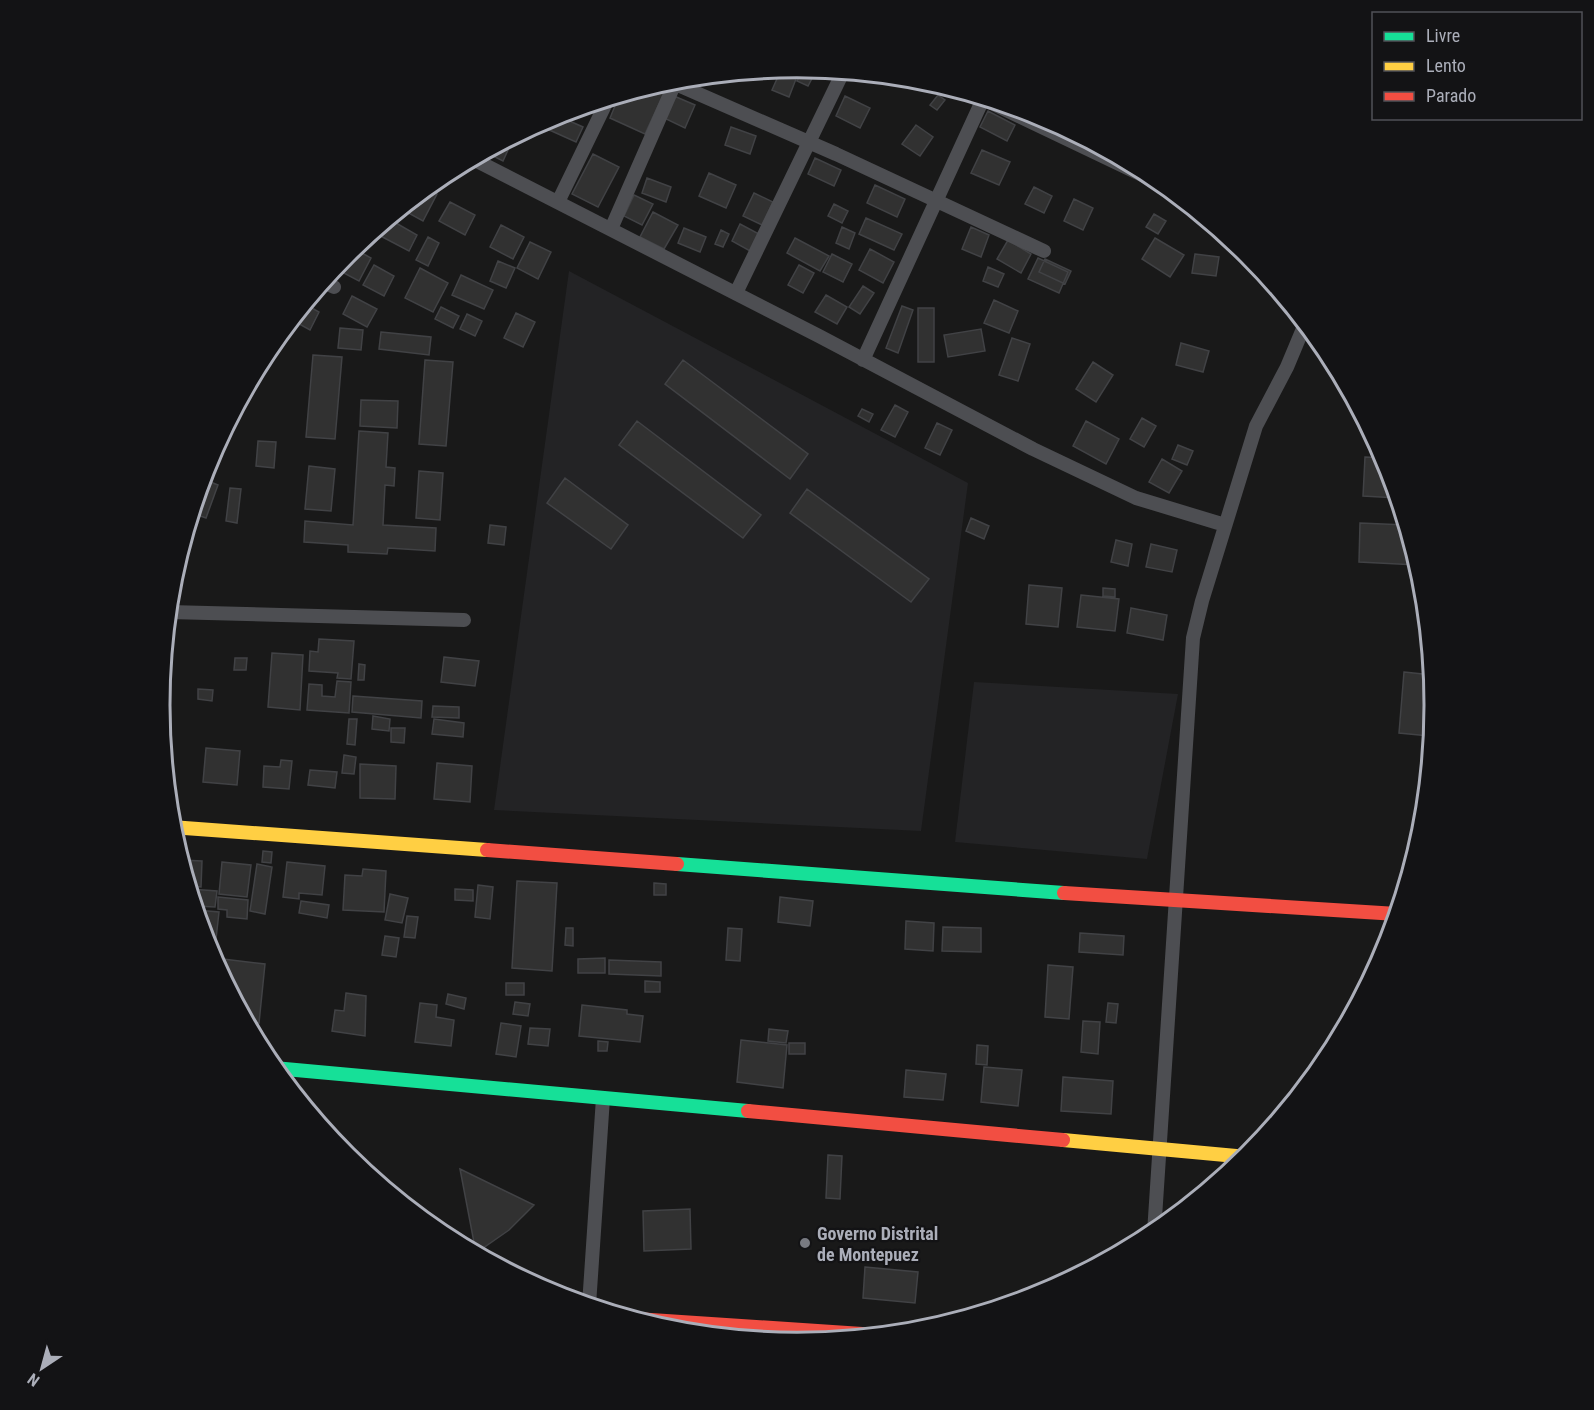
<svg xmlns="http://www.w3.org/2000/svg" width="1594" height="1410" font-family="'Roboto Condensed',sans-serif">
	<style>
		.built { fill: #232325 }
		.building { fill: #313131; stroke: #414245; stroke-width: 1.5 }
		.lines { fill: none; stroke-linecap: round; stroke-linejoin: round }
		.street { stroke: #4d4e52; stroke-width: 14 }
		.fast { stroke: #16e098; stroke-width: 14 }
		.slow { stroke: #ffcf43; stroke-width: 14 }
		.jam { stroke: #f24e42; stroke-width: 14 }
		.poi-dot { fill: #787a81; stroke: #131315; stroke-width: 2 }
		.labels { text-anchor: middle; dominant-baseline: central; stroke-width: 4.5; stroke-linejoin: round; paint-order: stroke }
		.poi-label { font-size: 18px; font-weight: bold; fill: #abaeb9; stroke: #131315; text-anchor: start }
		.rim { fill: none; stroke: #abaeb9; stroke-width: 3 }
	</style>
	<rect width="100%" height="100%" fill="#191919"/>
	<path class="built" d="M 569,271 L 968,483 L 921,831 L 494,810 Z
		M 974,682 L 1178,694 L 1147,859 L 955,842 Z"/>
	<path class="building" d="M 804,68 L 817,69 L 808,86 L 797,81 Z
		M 780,72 L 796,79 L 789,97 L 772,90 Z
		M 651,86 L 664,93 L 645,134 L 610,118 L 619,96 Z
		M 938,95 L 945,100 L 937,110 L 930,105 Z
		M 674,96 L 695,105 L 685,128 L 664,118 Z
		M 845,96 L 870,108 L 860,128 L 836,116 Z
		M 988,111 L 1015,125 L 1007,141 L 980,127 Z
		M 556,115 L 583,127 L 576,142 L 545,128 L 549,118 Z
		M 916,125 L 933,137 L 920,156 L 902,144 Z
		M 731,127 L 756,136 L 750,154 L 725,145 Z
		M 511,139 L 513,139 L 503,161 L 485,152 Z
		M 982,150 L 1010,162 L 999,185 L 971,173 Z
		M 593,154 L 619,167 L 598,207 L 572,194 Z
		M 815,158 L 841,170 L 834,186 L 808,174 Z
		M 709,173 L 736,185 L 726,208 L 699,196 Z
		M 647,178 L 671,187 L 666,202 L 642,193 Z
		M 875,185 L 905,199 L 897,217 L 867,203 Z
		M 1034,187 L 1052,196 L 1044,213 L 1025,204 Z
		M 427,188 L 437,194 L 423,221 L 401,209 Z
		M 754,193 L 773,202 L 762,225 L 743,216 Z
		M 634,195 L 653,204 L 642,225 L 624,216 Z
		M 1074,199 L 1093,208 L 1083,230 L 1064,221 Z
		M 450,202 L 475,215 L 465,235 L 439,221 Z
		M 834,204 L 848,211 L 842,223 L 828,216 Z
		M 653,212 L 678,225 L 664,249 L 640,237 Z
		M 1154,214 L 1166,221 L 1158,234 L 1146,227 Z
		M 866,218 L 902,234 L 894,250 L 859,234 Z
		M 389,219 L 417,235 L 409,251 L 373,232 Z
		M 740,224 L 759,234 L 750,251 L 732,241 Z
		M 501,225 L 524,237 L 513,259 L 490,247 Z
		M 842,227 L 855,233 L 849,249 L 836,243 Z
		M 971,227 L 989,235 L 981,257 L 962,249 Z
		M 684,228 L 706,237 L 700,252 L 678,243 Z
		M 721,230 L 729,234 L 723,247 L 715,244 Z
		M 428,237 L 439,243 L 428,266 L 416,260 Z
		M 795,238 L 829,256 L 820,271 L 787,253 Z
		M 1155,238 L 1184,255 L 1170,277 L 1142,259 Z
		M 1008,240 L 1031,254 L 1021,273 L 997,259 Z
		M 530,242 L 551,252 L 538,279 L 517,268 Z
		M 353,248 L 371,258 L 359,281 L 338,270 L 347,254 Z
		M 870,249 L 894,262 L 883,283 L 859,270 Z
		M 832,254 L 852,264 L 843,282 L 823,272 Z
		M 1195,254 L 1219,257 L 1216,276 L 1192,273 Z
		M 1038,258 L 1068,272 L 1059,293 L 1028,279 Z
		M 1045,259 L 1071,271 L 1065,284 L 1039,272 Z
		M 498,261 L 515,268 L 506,288 L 490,281 Z
		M 374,265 L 394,276 L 384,296 L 363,285 Z
		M 799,265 L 814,273 L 803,293 L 788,285 Z
		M 988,267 L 1004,274 L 998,287 L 983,281 Z
		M 420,268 L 448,283 L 433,312 L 405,298 Z
		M 461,275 L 493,290 L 484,309 L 452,295 Z
		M 863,286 L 874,293 L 860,314 L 849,307 Z
		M 826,295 L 847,307 L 837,324 L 815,312 Z
		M 352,296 L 377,309 L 367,327 L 343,314 Z
		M 994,300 L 1018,311 L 1009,333 L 984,323 Z
		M 305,304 L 319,312 L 310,330 L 292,320 Z
		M 902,306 L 913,310 L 898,353 L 886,348 Z
		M 441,307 L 459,316 L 453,328 L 435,319 Z
		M 918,308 L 934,308 L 934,362 L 918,362 Z
		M 516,313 L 535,322 L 523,347 L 504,338 Z
		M 467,314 L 482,321 L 475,336 L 460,329 Z
		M 340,328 L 363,330 L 361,350 L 338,348 Z
		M 981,329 L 985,351 L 948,357 L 944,335 Z
		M 381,332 L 431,337 L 429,355 L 379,349 Z
		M 1012,338 L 1030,344 L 1018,381 L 999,375 Z
		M 1181,343 L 1209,351 L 1203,372 L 1176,365 Z
		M 313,355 L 342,357 L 335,439 L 306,437 Z
		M 425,360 L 453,362 L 446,446 L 419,444 Z
		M 683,360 L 808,454 L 790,479 L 665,384 Z
		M 1093,362 L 1113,375 L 1096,402 L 1076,389 Z
		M 361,400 L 398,401 L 397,428 L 360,426 Z
		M 895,405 L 908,412 L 895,437 L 881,430 Z
		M 862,409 L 873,414 L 869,422 L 858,416 Z
		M 1142,418 L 1156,426 L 1144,447 L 1130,439 Z
		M 637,421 L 761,515 L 743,538 L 619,445 Z
		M 1086,421 L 1119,439 L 1106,464 L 1073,446 Z
		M 937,423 L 952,430 L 940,455 L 925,448 Z
		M 359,431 L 388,433 L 386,467 L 395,468 L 394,486 L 385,485 L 383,525 L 436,528 L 435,551 L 388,548 L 387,554 L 348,552 L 348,545 L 304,542 L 305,521 L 353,525 Z
		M 258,441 L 276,442 L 274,468 L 256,466 Z
		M 1178,445 L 1193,451 L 1187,465 L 1172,459 Z
		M 1365,457 L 1385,458 L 1397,498 L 1363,496 Z
		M 1162,459 L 1182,471 L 1169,493 L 1149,482 Z
		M 309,466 L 335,469 L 331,511 L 305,509 Z
		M 419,471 L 443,473 L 440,520 L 416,518 Z
		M 565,478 L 628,525 L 611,549 L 547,503 Z
		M 203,479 L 218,485 L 206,518 L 192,513 Z
		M 230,488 L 241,489 L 237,523 L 226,521 Z
		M 807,489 L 929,579 L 911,602 L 790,513 Z
		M 971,518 L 989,526 L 984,539 L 966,531 Z
		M 1360,523 L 1406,525 L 1417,565 L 1359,562 Z
		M 490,525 L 506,527 L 504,545 L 488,543 Z
		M 1116,540 L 1132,544 L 1128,566 L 1111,562 Z
		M 1151,544 L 1177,550 L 1172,572 L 1146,567 Z
		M 1029,585 L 1062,588 L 1058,627 L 1026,624 Z
		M 1103,588 L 1115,589 L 1115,597 L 1103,596 Z
		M 1081,595 L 1119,599 L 1115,631 L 1077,627 Z
		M 1131,608 L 1167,615 L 1163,640 L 1127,633 Z
		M 319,639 L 354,641 L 351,679 L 337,678 L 338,673 L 309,671 L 310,651 L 318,652 Z
		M 272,653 L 303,655 L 300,710 L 268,707 Z
		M 444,657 L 479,661 L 475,686 L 441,682 Z
		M 235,658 L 247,658 L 246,670 L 234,670 Z
		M 359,664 L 365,665 L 364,680 L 358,680 Z
		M 1404,672 L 1432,675 L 1433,692 L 1429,736 L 1399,733 Z
		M 337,681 L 351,682 L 349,713 L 307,710 L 309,684 L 322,685 L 322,696 L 335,697 Z
		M 198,689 L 213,690 L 212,701 L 198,699 Z
		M 353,696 L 422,701 L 421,718 L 352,712 Z
		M 433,706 L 459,707 L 459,718 L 432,717 Z
		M 373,716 L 390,719 L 389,731 L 372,729 Z
		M 349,719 L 357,719 L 355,745 L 347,744 Z
		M 434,719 L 464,723 L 463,737 L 432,734 Z
		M 391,728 L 405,728 L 404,743 L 391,742 Z
		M 206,748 L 240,751 L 237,785 L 203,782 Z
		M 344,755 L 356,757 L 354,774 L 342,773 Z
		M 281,760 L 292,761 L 289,789 L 263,787 L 264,766 L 280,767 Z
		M 437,763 L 472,766 L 470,802 L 434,799 Z
		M 360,764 L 396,766 L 395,799 L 360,798 Z
		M 310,770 L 337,772 L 335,788 L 308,785 Z
		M 263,851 L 272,852 L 271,863 L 262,862 Z
		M 181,860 L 202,861 L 201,887 L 189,886 Z
		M 222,862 L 251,865 L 247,897 L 219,894 Z
		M 287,862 L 325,866 L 322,895 L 299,893 L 299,899 L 283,897 Z
		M 257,864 L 272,867 L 265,914 L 250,911 Z
		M 363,869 L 386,871 L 384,912 L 343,910 L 345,875 L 362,876 Z
		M 517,881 L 557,883 L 552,971 L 512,968 Z
		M 654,883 L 666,884 L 666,895 L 654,895 Z
		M 478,885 L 493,887 L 490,919 L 475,917 Z
		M 190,889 L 217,891 L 215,907 L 195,906 Z
		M 455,889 L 473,890 L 473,901 L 455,900 Z
		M 390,894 L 408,898 L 402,923 L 385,920 Z
		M 218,897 L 248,900 L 247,919 L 227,917 L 227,910 L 218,909 Z
		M 780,897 L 813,901 L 810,926 L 778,922 Z
		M 301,901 L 329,905 L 327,918 L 299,913 Z
		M 196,910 L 219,912 L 215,948 L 207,947 Z
		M 407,916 L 418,917 L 415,938 L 404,937 Z
		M 906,921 L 934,923 L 933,951 L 905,949 Z
		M 943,927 L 981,928 L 981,952 L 942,951 Z
		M 566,928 L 573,928 L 573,946 L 565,945 Z
		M 728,928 L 742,929 L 740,961 L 726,960 Z
		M 1080,933 L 1124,936 L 1123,955 L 1079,952 Z
		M 385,936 L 399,938 L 396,957 L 382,955 Z
		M 605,958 L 605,973 L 578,973 L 578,959 Z
		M 223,959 L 265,964 L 259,1023 L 247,1022 L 221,973 Z
		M 609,960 L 661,962 L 661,976 L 609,974 Z
		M 1048,965 L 1073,967 L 1069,1019 L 1045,1017 Z
		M 645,981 L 660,982 L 660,992 L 645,992 Z
		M 506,983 L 524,983 L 524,995 L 506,995 Z
		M 346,993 L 366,996 L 365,1036 L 332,1031 L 335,1010 L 344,1011 Z
		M 448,994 L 466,998 L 464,1009 L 446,1004 Z
		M 515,1002 L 530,1004 L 528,1016 L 513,1014 Z
		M 420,1003 L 437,1005 L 436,1017 L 454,1020 L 451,1046 L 415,1042 Z
		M 1108,1003 L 1118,1004 L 1116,1023 L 1106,1022 Z
		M 582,1005 L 627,1010 L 627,1014 L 643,1016 L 640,1042 L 579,1036 Z
		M 1083,1021 L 1100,1022 L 1098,1054 L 1081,1052 Z
		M 501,1023 L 521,1026 L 516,1057 L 496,1054 Z
		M 530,1028 L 550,1029 L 548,1046 L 528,1044 Z
		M 769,1029 L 788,1031 L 786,1043 L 768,1041 Z
		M 741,1040 L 787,1045 L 783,1088 L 737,1082 Z
		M 598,1041 L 608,1042 L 607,1051 L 598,1051 Z
		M 789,1043 L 805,1043 L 805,1054 L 789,1054 Z
		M 977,1045 L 988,1046 L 987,1065 L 976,1064 Z
		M 984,1067 L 1022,1070 L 1018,1106 L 981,1102 Z
		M 906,1070 L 946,1074 L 943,1100 L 904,1097 Z
		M 1063,1077 L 1113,1081 L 1111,1114 L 1061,1111 Z
		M 828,1155 L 842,1156 L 840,1199 L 826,1198 Z
		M 460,1169 L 534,1205 L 509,1230 L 476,1253 Z
		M 690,1209 L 691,1249 L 644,1251 L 643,1211 Z
		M 865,1267 L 918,1272 L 915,1303 L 863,1298 Z"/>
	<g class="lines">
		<path class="street" d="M 669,81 L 836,154 L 1044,251
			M 981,98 L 1163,185
			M 473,159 L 819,336 L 1033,449 L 1136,498 L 1225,525
			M 558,202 L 608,99
			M 611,229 L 675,83
			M 323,282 L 334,287
			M 736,293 L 843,72
			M 863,360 L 983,99
			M 169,612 L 464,620
			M 1154,1233 L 1193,638 L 1202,601 L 1256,426 L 1287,367 L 1305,324
			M 589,1305 L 603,1098"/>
		<path class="fast" d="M 677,864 L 1064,893
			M 274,1068 L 748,1111"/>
		<path class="slow" d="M 171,827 L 487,850
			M 1063,1140 L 1247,1157"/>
		<path class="jam" d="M 487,850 L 677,864
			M 1064,893 L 1397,914
			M 748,1111 L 1063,1140
			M 636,1319 L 877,1335"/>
	</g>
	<circle class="poi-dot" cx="805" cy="1243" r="6"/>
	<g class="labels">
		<g class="poi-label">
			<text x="817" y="1233">Governo Distrital<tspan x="817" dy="21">de Montepuez</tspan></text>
		</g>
	</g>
	<path d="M0 0H1594V1410H0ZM170 705a627 627 0 1 1 1254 0a627 627 0 1 1-1254 0Z" fill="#131315" fill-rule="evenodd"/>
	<path class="rim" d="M170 705a627 627 0 1 1 1254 0a627 627 0 1 1-1254 0Z"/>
	<rect x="1372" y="12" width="210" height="108" fill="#131315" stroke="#505157" stroke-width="1.5"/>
	<rect x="1384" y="32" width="30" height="9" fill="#16e098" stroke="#505157" stroke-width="1.5"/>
	<text x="1426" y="42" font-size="18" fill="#abaeb9">Livre</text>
	<rect x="1384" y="62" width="30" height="9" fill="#ffcf43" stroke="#505157" stroke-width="1.5"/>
	<text x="1426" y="72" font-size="18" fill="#abaeb9">Lento</text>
	<rect x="1384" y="92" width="30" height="9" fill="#f24e42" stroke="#505157" stroke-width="1.5"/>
	<text x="1426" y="102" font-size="18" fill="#abaeb9">Parado</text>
	<g transform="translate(42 1368) rotate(216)" stroke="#131315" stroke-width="4.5" paint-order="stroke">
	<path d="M0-4.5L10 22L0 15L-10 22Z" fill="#abaeb9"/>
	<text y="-9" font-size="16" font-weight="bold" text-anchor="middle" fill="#abaeb9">N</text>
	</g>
</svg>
